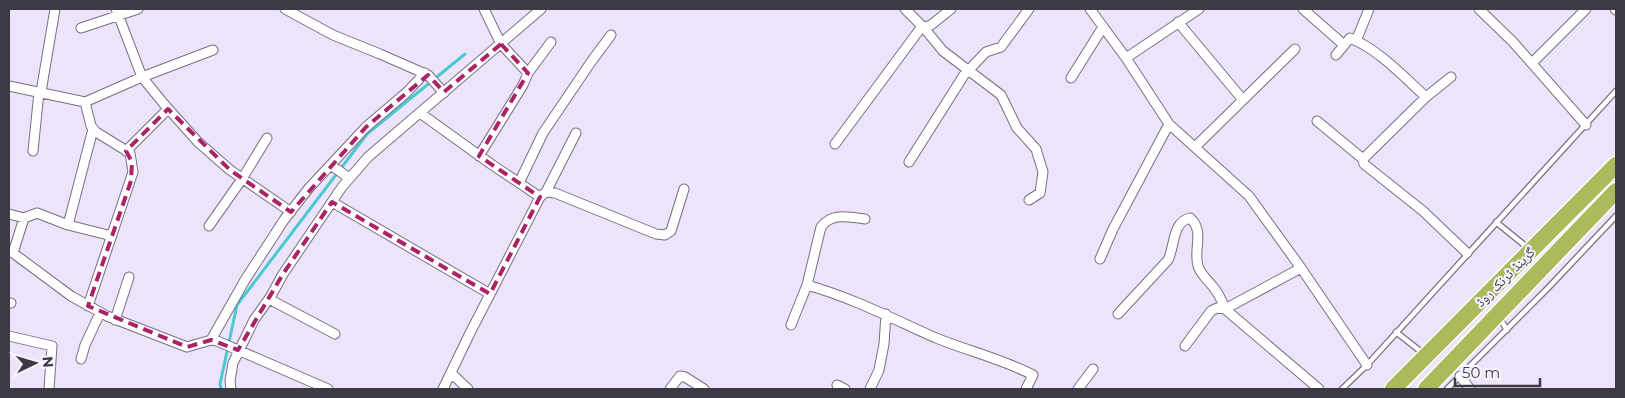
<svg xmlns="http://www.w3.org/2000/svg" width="1625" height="398" font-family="Montserrat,'Noto Naskh Arabic',sans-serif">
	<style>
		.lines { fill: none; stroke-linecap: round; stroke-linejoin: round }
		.stream { stroke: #49cad2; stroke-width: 3 }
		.lane-casing { stroke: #776f83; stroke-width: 7 }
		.street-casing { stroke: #776f83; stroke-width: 11 }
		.highway-casing { stroke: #fff; stroke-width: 19 }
		.lane { stroke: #fff; stroke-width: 4.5 }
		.street { stroke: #fff; stroke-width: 9 }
		.highway { stroke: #adba5b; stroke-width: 16 }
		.marked { fill: none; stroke: #ab2267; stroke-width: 4; stroke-dasharray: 10 6; stroke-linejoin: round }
		.labels { text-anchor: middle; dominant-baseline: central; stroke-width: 4; stroke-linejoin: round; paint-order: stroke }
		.street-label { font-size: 14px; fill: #3e3a43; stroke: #f8f4fd }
	</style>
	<rect width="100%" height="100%" fill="#ede4fb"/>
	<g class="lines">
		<path class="stream" d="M 221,389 L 220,384 L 237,305 L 367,134 L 465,54"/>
		<defs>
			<path id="lane" d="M 1496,222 L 1528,248
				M 1499,317 L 1507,330
				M 1396,332 L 1424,354
				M 1342,389 L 1367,365 L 1616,91
				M 1447,389 L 1548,288 L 1616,216"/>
			<path id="street" d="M 116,9 L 142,77 L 164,104 L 198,142 L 230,170 L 291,212
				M 285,9 L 333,35 L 380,54 L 428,75 L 444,93
				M 484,9 L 501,44 L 528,73
				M 905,9 L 924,28 L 943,51 L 1001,95 L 1017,128 L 1036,149 L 1043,172 L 1040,193 L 1029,200
				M 1090,9 L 1126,58 L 1169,124 L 1249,196 L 1301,268 L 1367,365
				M 1303,9 L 1344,45
				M 1479,9 L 1513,42 L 1586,125
				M 1615,9 L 1616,10
				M 1178,22 L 1243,100
				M 81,28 L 138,9
				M 1356,41 L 1369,9
				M 1336,55 L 1350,38 C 1378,49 1404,77 1426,97
				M 1126,58 L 1199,9
				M 1532,63 L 1586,9
				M 1451,77 L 1426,97 L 1363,159 L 1364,164 L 1423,211 L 1467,253
				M 1071,78 L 1103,27
				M 9,86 L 85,102
				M 41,92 L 55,9
				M 420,113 L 491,164 L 540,197
				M 1317,121 L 1363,159
				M 835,144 L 920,29 L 931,25 L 951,9
				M 1195,147 L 1295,49
				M 33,151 L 39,92
				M 126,151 L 168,109
				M 479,156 L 523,85 L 528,73 L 551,42
				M 909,162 L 964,75 L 986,52 L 1001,47 L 1029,9
				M 331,165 L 349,178
				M 519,183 L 543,133 L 591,62 L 611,35
				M 546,192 L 555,193 L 656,234 L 665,235 L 671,231 L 684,189
				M 332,202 L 490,294
				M 9,214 L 24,218 L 13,253 L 71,296 L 107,316 L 187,347 L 211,340 L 217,341 L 328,389
				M 24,218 L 37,213 L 68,225 L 112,236
				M 68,225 L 93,129
				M 209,226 L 242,179 L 267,138
				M 1100,259 L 1113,229 L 1169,124
				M 807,285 C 853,298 893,319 936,338 C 968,351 1002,359 1033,375 L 1026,389
				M 269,299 L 335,334
				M 9,303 L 11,303
				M 88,306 L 133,172 L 130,153 L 96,132 L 91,126 L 85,102 L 142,77 L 213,50
				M 1118,314 L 1168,260 C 1175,246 1172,222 1190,218 C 1205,231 1193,249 1198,266 C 1200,274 1209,281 1214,288 C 1219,294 1222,301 1225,309 L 1301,268
				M 115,320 L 129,277
				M 791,325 L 807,285 L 821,227 C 832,212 849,217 865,219
				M 9,336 L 52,346 L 49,389
				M 211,340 L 245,280 L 284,220 L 309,188 L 366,127 L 406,93 L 425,73
				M 1185,346 L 1211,311 L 1217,308 L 1225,309 L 1319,389
				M 81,359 L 85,345 L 100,313
				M 451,373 L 468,389
				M 1460,376 L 1470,389
				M 837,385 L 845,389
				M 231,389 L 230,381 L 233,363 L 254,320 L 271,296 L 283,274 L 342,187 L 368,157 L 541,9
				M 443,389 L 470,333 L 540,197 L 546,192 L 576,133
				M 670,389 L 680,376 L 685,377 L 704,389
				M 870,389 L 879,370 L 884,344 L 886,314
				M 1078,389 L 1093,369"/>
			<path id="highway" d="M 1393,389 L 1616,165
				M 1426,389 L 1616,191"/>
		</defs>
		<use href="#lane" class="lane-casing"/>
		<use href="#street" class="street-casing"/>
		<use href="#highway" class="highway-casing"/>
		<use href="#lane" class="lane"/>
		<use href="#street" class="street"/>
		<use href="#highway" class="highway"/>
	</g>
	<path class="marked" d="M 501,44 L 528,73 L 479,156 L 540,197 L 490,294 L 332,202 L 283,274 L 238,350 L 211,340 L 187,347 L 88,306 L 131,181 L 132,162 L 126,151 L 168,109 L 230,170 L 291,212 L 366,127 L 428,75 L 444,92 Z"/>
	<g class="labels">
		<g class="street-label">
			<text transform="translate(1505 277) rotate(-45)">گرینڈ ٹرنک روڈ</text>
		</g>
	</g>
	<rect width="1625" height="398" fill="none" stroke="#3e3a43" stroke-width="20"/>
	<g transform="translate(35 363) rotate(85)" stroke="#f8f4fd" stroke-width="4" paint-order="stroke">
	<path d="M0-4L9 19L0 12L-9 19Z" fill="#3e3a43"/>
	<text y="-8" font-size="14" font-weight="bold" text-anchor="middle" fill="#3e3a43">N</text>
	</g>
	<path d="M1455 378v8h85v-8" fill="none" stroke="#3e3a43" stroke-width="2.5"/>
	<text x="1462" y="378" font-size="15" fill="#3e3a43" stroke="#f8f4fd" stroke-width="4" paint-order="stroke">50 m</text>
</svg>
